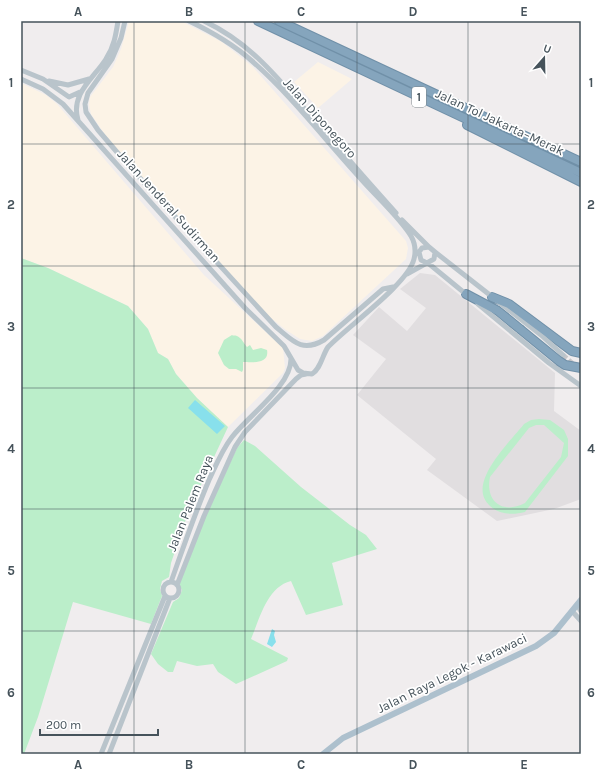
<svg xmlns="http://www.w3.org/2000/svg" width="602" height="775" font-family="Karla,sans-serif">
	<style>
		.commercial { fill: #fcf3e6 }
		.education { fill: #e1dee0 }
		.green { fill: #bbeeca; fill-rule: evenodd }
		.water { fill: #88e0ec }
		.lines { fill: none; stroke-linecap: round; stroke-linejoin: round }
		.minor-tunnel { stroke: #c6c6c9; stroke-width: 5; stroke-dasharray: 5 2.5; stroke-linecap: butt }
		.highway-casing { stroke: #7090a8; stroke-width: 10 }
		.minor { stroke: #b9c4cb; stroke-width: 5 }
		.major { stroke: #adc0cd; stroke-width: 6 }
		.highway { stroke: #85a5bd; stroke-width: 8 }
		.highway-bridge-casing { stroke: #7090a8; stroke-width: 10; stroke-linecap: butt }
		.highway-bridge { stroke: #85a5bd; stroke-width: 8 }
		.grid { fill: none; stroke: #46535b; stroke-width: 1; stroke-opacity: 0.55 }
		.labels { text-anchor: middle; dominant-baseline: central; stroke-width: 3.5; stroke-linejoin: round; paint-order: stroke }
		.shield { fill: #fff; stroke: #7e878c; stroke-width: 1 }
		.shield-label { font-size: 12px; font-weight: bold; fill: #46535b }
		.street-label { font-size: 13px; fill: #46535b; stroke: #fff }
		.neatline { fill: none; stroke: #46535b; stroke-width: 1.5 }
		.grid-label { font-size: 13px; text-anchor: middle; font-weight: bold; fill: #46535b }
	</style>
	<rect width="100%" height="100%" fill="#f0edee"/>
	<path class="commercial" d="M 129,21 L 181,21 L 222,42 L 253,67 L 406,241 L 408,248 L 406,259 L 323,336 L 312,341 L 300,339 L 286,330 L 267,315 L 108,139 L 91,114 L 89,105 L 90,97 L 113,67 L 121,49 Z
		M 318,62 L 352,79 L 318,108 L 294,82 Z
		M 21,83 L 46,95 L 57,104 L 204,275 L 283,348 L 285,368 L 283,373 L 228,427 L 197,398 L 176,374 L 168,359 L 158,353 L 148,329 L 128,306 L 48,268 L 21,258 Z"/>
	<path class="education" d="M 420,273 L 435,275 L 555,373 L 554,411 L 581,431 L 581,499 L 554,509 L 497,521 L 427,470 L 436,459 L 357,395 L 386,359 L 353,335 L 379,307 L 407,331 L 426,308 L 400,289 Z"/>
	<path class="green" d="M 21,258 L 48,268 L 128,306 L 148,329 L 158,353 L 168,359 L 176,374 L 197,398 L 228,427 L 188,513 L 171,563 L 169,577 L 162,581 L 160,589 L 162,596 L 151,624 L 73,602 L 38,717 L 24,754 L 21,754 Z
		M 232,335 C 233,336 235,335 237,336 C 242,338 244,344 247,347 L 250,345 L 253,350 L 261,348 L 267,350 C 270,365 250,362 243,362 L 243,370 L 242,372 L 236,369 L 229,369 L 224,365 L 218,353 L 224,340 Z
		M 539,419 L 550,420 L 564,430 L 568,439 L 568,456 L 525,512 C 513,515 500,515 490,506 C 465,484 510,442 524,424 L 531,420 ZM 536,425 L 544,425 L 564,443 L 561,457 L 525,503 C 502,515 485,501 490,477 L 529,428 Z
		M 244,440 L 255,446 L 301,487 L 350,525 L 366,535 L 377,549 L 332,563 L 343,605 L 306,615 L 291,581 C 267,587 260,618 251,639 L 288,658 L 287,661 L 236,684 L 218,672 L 213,664 L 197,666 L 177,661 L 173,672 L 168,672 L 158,664 L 151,654 L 173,602 L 179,598 L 182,590 L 179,585 L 205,517 L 237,448 Z"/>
	<path class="water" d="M 195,400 L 225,426 L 217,434 L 188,408 Z
		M 272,629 L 275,631 L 274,635 L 276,642 L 272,647 L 267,644 Z"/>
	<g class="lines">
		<path class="minor-tunnel" d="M 563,355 L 574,365"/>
		<defs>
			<path id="highway" d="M 258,21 L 581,173
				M 279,21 L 581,162
				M 467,125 L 581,182
				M 466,294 L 498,311 L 520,329
				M 492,297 L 509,304 L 572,351 L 581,353"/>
		</defs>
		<use href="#highway" class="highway-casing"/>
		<path class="minor" d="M 125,21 L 121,38 L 112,59 L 88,93 L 85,104 L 86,112 L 98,130 L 128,165 L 276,327 C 293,341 302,353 324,340 L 383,289 L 393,287
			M 204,21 C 253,44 281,82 316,122 C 342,152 369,183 396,213
			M 21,70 L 43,79 L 69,97 L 80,92
			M 21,79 L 43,89 L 63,104 L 245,308 L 284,346 L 298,370 L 303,373 L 312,374 C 321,368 322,356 328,347 C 348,326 408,284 414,259 C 416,251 415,243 411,236 C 401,219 375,195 361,179 C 325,140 292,96 252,61 C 233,44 212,32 189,21
			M 49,81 L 68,85 L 89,79
			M 78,120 C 70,94 94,78 106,59 C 114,47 116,34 118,21
			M 402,220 L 429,247
			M 435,252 L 541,335 L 563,355
			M 428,263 L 467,295
			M 407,274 L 434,259 L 435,252 L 429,247 L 422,248 L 419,252 L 421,260 L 425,262
			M 478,304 L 549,363 L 581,386
			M 171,582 C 183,548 195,513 209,480 C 216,465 222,450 232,437 C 249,415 291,386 291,359
			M163 590a8 8 0 1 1 16 0a8 8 0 1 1-16 0Z
			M 177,585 L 204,516 L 235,447 L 245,432 L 296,379 L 301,375 L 306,374
			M 577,605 L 581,611
			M 572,611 L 581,621
			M 101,754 L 165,596
			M 109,754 L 170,598"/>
		<path class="major" d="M 323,754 L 343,738 L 536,646 L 554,633 L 581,600"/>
		<use href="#highway" class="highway"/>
		<defs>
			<path id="highway-bridge" d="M 520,329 L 559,361 L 565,365 L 581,368"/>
		</defs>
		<use href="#highway-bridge" class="highway-bridge-casing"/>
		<use href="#highway-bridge" class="highway-bridge"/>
	</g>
	<path class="grid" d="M 134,21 L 134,754M 245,21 L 245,754M 357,21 L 357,754M 468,21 L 468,754M 21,144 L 581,144M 21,266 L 581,266M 21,388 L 581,388M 21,509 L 581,509M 21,631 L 581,631"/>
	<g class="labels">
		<rect class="shield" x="412" y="87" width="14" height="20" rx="3"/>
		<g class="shield-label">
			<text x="419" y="97">1</text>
		</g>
		<g class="street-label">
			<text transform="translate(320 118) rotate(48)">Jalan Diponegoro</text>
			<text transform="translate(500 122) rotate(25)">Jalan Tol Jakarta–Merak</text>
			<text transform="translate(169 206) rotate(48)">Jalan Jenderal Sudirman</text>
			<text transform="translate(190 503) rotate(-68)">Jalan Palem Raya</text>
			<text transform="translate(452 673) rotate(-26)">Jalan Raya Legok - Karawaci</text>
		</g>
	</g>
	<rect width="602" height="775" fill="none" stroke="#ffffff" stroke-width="44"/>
	<g transform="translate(544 58) rotate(20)" stroke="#ffffff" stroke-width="3" paint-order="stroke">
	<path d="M0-3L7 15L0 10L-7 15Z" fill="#46535b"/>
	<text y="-6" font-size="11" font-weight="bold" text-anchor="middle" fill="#46535b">U</text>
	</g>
	<path d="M40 729v6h118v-6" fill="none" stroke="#46535b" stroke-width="2"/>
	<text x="46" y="729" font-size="12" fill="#46535b" stroke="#ffffff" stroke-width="3" paint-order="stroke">200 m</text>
	<rect x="22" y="22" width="558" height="731" class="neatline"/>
	<g class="grid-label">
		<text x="78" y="16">A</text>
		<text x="189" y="16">B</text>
		<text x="301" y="16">C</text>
		<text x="413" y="16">D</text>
		<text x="524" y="16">E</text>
		<text x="11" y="87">1</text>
		<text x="591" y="87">1</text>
		<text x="11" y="209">2</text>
		<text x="591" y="209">2</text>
		<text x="11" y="331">3</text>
		<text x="591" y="331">3</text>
		<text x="11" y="453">4</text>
		<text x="591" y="453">4</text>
		<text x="11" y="575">5</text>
		<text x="591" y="575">5</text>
		<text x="11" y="697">6</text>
		<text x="591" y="697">6</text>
		<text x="78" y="769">A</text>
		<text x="189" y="769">B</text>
		<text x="301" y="769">C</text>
		<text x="413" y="769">D</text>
		<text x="524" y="769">E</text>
	</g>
</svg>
